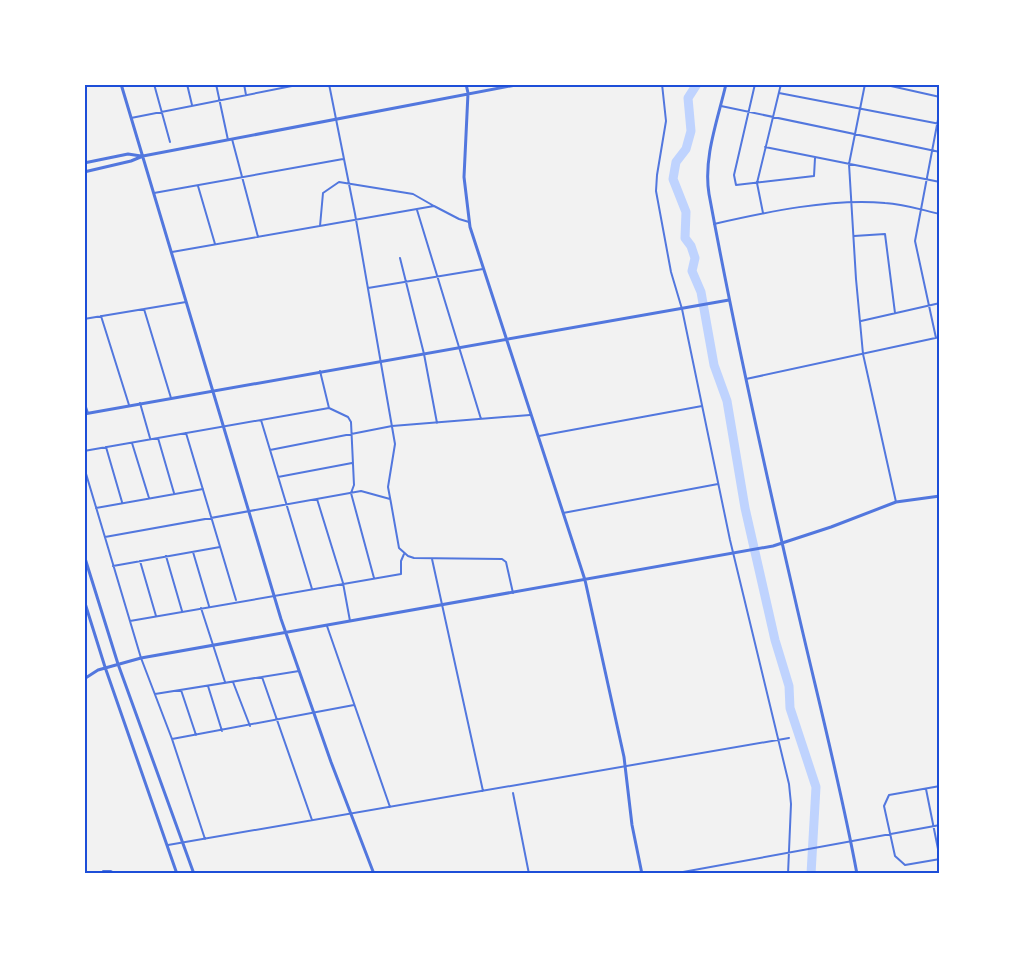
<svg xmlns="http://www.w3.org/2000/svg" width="1024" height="958" font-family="'Sofia Sans Condensed',sans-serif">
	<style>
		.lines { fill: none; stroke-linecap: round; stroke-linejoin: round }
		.river { stroke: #bfd3fe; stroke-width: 9 }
		.pedestrian { stroke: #5277de; stroke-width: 2 }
		.minor { stroke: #5277de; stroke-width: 2 }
		.tertiary { stroke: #5277de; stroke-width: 3 }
		.neatline { fill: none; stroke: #1d4ed8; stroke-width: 2 }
	</style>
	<rect width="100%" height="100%" fill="#f2f2f2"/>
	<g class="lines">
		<path class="river" d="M 697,84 L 688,98 L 691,131 L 686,149 L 676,162 L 673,179 L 686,212 L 685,238 L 691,246 L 695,258 L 692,271 L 701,292 L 714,365 L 727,401 L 745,508 L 775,640 L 789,686 L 790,708 L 816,787 L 811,874"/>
		<path class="pedestrian" d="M 513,793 L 529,874"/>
		<path class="minor" d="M 154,84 L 170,142
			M 187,84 L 192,105
			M 216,84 L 228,140
			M 244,84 L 246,95
			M 329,84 L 355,214 L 395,444 L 388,487 L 391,503 L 399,548 L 408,556 L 414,558 L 502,559 L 506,562 L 513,593
			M 662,84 L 666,121 L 657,175 L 656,191 L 671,272 L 682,309 L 730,540 L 789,784 L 791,804 L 788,874
			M 755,84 L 734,175 L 736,185 L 814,176 L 815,158
			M 865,84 L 849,164 L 856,279 L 863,354 L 896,502
			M 882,84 L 940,97
			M 779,93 L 940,124
			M 721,106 L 940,152
			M 131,118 L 302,84
			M 232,139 L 258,237
			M 765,147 L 940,182
			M 198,186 L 215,244
			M 154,193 L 343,159
			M 417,210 L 481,419
			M 763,213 L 757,183 L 781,84
			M 714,224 C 767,212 831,198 885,203 C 904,204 922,210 940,214
			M 320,226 L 323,193 L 339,182 L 413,194 L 434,206
			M 854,236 L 885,234 L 895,313
			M 172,252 L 434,206 L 459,219 L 469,222
			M 400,258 L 424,354 L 437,423
			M 368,288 L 483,269
			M 144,309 L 171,398
			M 101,316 L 129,405
			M 84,319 L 186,302
			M 861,321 L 940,303
			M 936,338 L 915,241 L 940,109
			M 320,371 L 329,408 L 348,417 L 351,422 L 354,485 L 351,493 L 374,578
			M 746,379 L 940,337
			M 84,401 L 88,413
			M 140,403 L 150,438
			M 261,420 L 312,589
			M 186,433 L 236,600
			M 539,436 L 702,406
			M 158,438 L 174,493
			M 132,443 L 149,498
			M 106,447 L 122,502
			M 270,450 L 392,426 L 530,415
			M 84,451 L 329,408
			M 84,467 L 141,658 L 172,739 L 205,839
			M 278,477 L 352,463
			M 317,499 L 343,583 L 350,621
			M 96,508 L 203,489
			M 563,513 L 718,484
			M 105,537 L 361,491 L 390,499
			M 193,552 L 209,606
			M 166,556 L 182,611
			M 432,559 L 483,791
			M 140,561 L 156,616
			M 113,566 L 220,547
			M 201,608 L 225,682
			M 130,621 L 401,574 L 401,561 L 404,554
			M 327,626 L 390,807
			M 262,677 L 312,820
			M 233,682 L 250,726
			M 208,686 L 222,731
			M 181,690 L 196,735
			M 155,694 L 299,671
			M 172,739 L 354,705
			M 940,786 L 889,795 L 884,806 L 895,856 L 905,865 L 940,859
			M 926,789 L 940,859
			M 168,845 L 789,738
			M 101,874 L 103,871 L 111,871 L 116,874
			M 672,874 L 940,825"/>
		<path class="tertiary" d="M 121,84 L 281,619 L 331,762 L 374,874
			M 466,84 L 468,93 L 464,177 L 470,227 L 585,580 L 624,757 L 632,825 L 642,874
			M 726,84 C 718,119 703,158 709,194 C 734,330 764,465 795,599 C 816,691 840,782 857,874
			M 84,163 L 128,154 L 141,156
			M 84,172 L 131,161 L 143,156 L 521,84
			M 84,414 L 729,300
			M 84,555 L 118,664 L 194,874
			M 84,600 L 105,667 L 177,874
			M 84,679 L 98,670 L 141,658 L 773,546 L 831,527 L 896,502 L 940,496"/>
	</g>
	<rect width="1024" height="958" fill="none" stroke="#ffffff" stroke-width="171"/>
	<rect x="86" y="86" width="852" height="786" class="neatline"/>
</svg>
